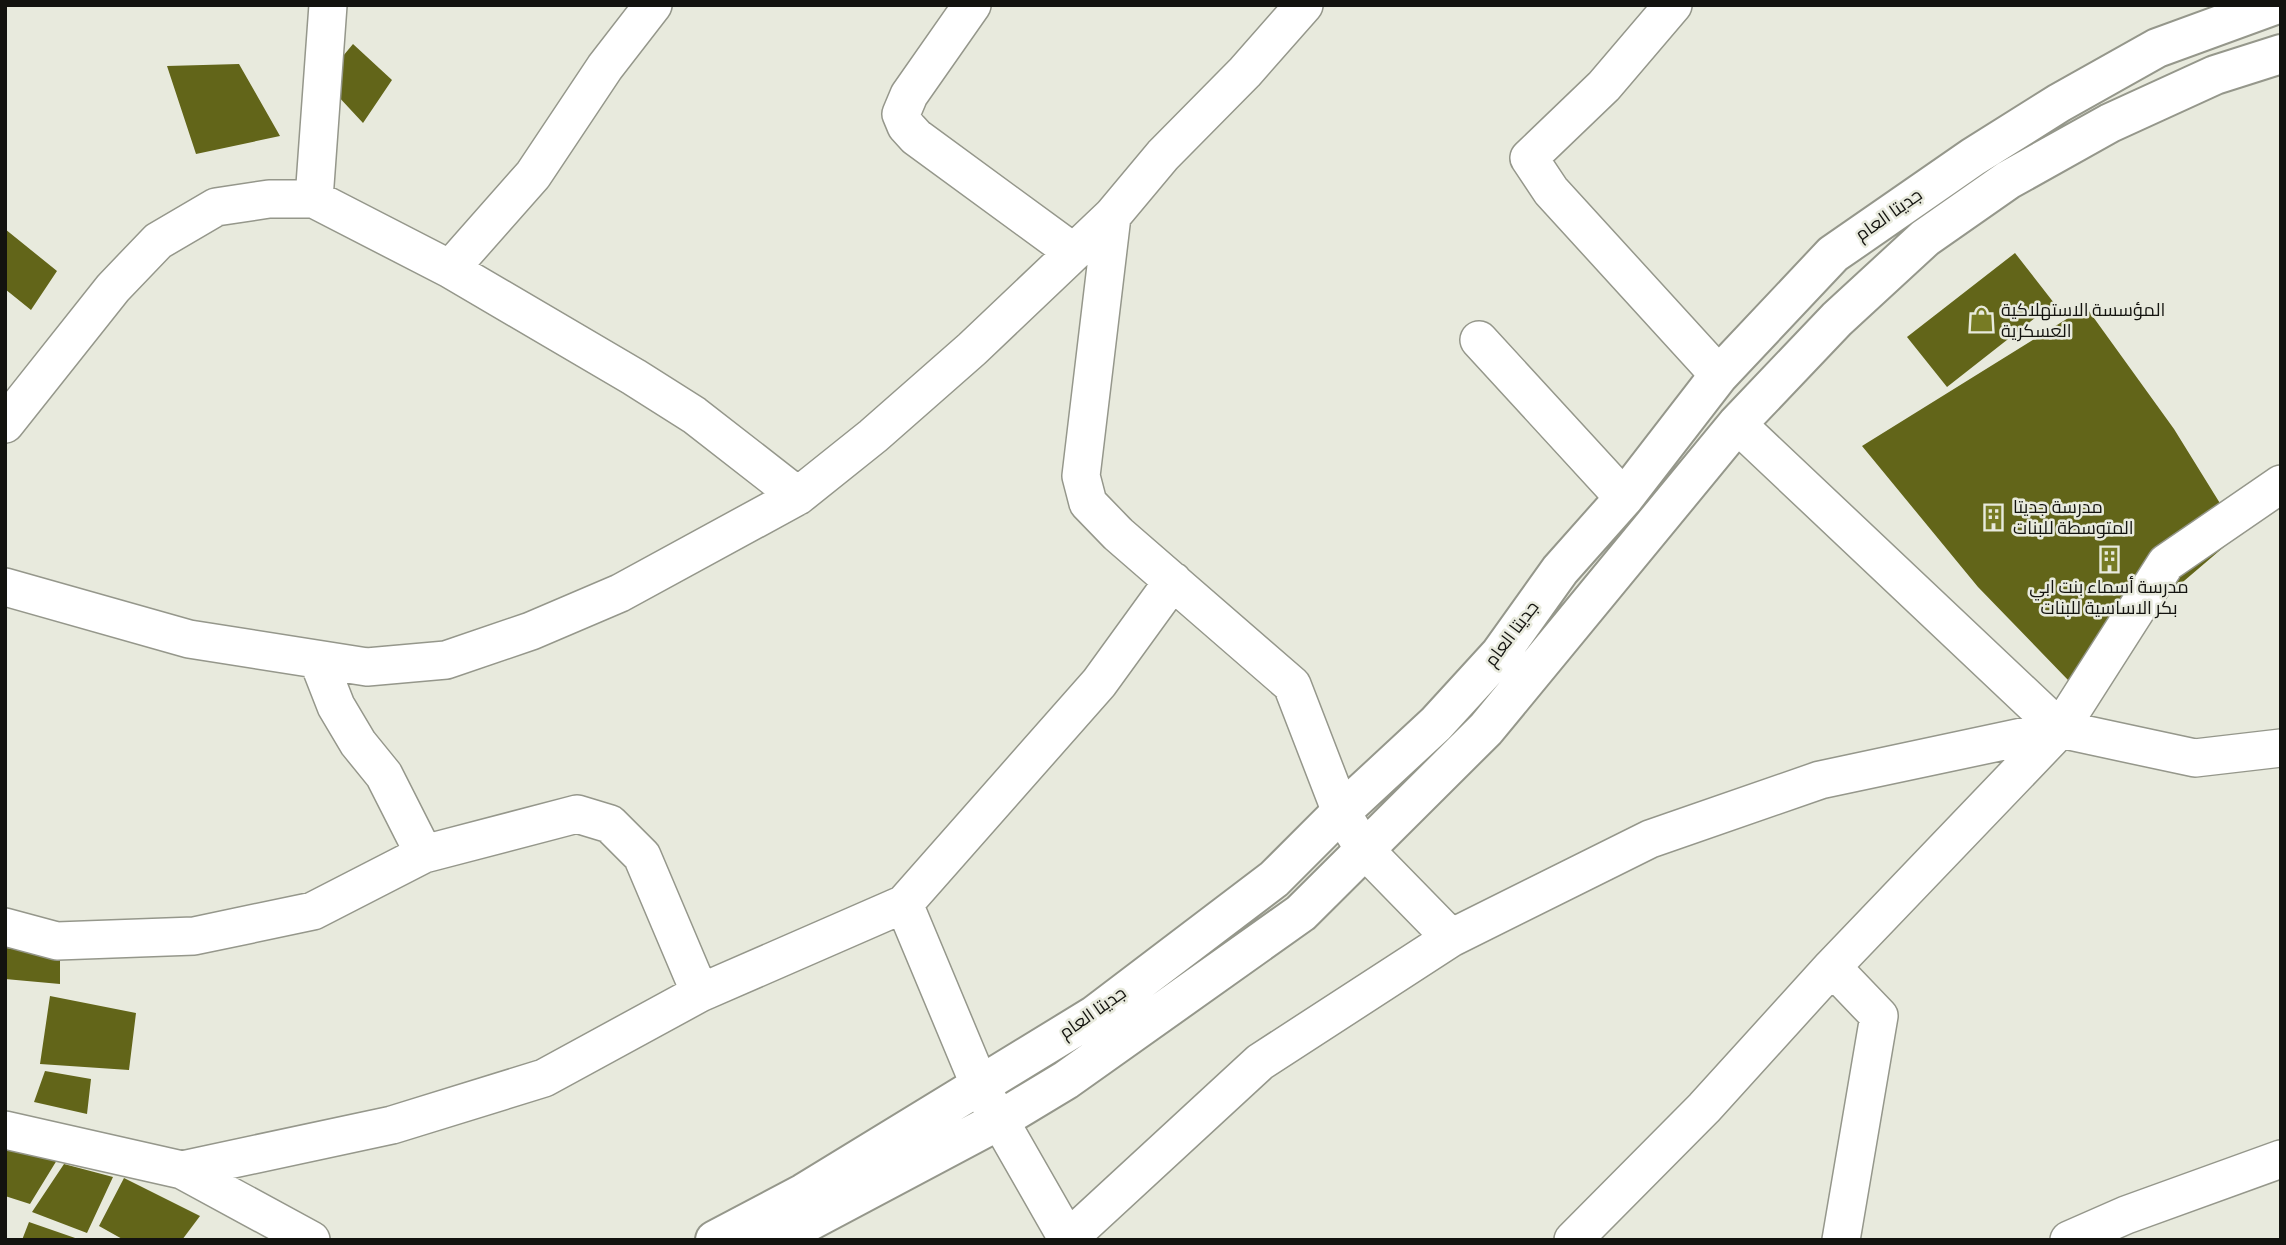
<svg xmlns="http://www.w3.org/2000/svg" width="2286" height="1245" font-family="'Source Sans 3',Cairo,sans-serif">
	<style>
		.building { fill: #626519 }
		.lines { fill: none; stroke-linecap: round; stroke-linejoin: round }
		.street-casing { stroke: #95978b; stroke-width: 40 }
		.primary-casing { stroke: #95978b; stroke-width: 42 }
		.street { stroke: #fff; stroke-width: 37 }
		.primary { stroke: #fff; stroke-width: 38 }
		.labels { text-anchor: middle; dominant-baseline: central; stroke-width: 5; stroke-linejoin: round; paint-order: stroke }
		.street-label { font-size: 18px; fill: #13130f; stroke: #e8eadd }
		.poi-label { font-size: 18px; fill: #13130f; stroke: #e8eadd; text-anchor: start }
	</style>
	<rect width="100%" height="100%" fill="#e8eadd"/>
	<path class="building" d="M 353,44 L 392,80 L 363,123 L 323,80 Z
		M 239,64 L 280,136 L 196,154 L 167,66 Z
		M 5,229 L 57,271 L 31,310 L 5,289 Z
		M 2015,253 L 2054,303 L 1947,387 L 1907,337 Z
		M 2086,307 L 2174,429 L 2239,534 L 2068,680 L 1978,587 L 1862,446 Z
		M 5,948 L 60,952 L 60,984 L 5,979 Z
		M 50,996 L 136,1013 L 129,1070 L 40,1064 Z
		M 45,1071 L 91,1079 L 87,1114 L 34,1102 Z
		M 5,1143 L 57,1160 L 30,1204 L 5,1196 Z
		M 64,1164 L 113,1177 L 87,1233 L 32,1212 Z
		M 124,1178 L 200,1216 L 182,1240 L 124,1240 L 99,1226 Z
		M 29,1222 L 78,1239 L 78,1240 L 22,1240 Z"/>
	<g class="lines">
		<defs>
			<path id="street" d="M 972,5 L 909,95 L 901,114 L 906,126 L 916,137 L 1073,252
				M 1673,5 L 1604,86 L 1529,158 L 1551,191 L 1719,375
				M 314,199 L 328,5
				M 1112,216 L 1081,476 L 1088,503 L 1118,534 L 1292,685 L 1341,812 L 1364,849 L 1451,938
				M 450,269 L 533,175 L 605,67 L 653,5
				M 1479,340 L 1624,498
				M 5,424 L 113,288 L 158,241 L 216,207 L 269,199 L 314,199 L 450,269 L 634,377 L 694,415 L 798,496
				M 1737,424 L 2060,729
				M 5,587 L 189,639 L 367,667 L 446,660 L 531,631 L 620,593 L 798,496 L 873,436 L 972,349 L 1112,216 L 1163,155 L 1245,72 L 1304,5
				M 318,660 L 336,706 L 358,743 L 384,775 L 424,854
				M 904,904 L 980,1086 L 1068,1240
				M 5,927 L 57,941 L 194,936 L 313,911 L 424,854 L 577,814 L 610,824 L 642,856 L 700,993
				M 1832,967 L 1879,1016 L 1841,1240
				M 5,1130 L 182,1170 L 311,1240
				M 182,1170 L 392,1125 L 544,1078 L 700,993 L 904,904 L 1099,683 L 1173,581
				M 1067,1240 L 1260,1062 L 1451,938 L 1650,839 L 1820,780 L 2060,729 L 2195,758 L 2281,748
				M 1573,1240 L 1704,1108 L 1832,967 L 2060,729 L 2166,563 L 2281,484
				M 2069,1240 L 2126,1215 L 2281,1159"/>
			<path id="primary" d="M 715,1240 L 804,1193 L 1095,1015 L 1274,879 L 1341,812 L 1436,724 L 1500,654 L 1560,570 L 1624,498 L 1719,375 L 1833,254 L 1973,157 L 2059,103 L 2157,48 L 2275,5
				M 774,1240 L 998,1121 L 1066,1080 L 1301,913 L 1486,729 L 1737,424 L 1837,319 L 1925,238 L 2008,180 L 2110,123 L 2215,75 L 2281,54"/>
		</defs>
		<use href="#street" class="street-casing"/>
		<use href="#primary" class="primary-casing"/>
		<use href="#street" class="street"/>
		<use href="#primary" class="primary"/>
	</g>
	<defs>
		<symbol id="shop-bare" viewBox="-9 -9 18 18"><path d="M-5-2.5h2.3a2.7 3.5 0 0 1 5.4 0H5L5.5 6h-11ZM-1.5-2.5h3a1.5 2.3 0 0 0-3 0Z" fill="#777b24" stroke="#e8eadd" stroke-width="2.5" paint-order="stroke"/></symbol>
		<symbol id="building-bare" viewBox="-9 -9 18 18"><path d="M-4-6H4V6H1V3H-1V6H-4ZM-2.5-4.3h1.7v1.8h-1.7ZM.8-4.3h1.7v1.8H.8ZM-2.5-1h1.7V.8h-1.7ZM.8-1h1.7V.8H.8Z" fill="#777b24" stroke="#e8eadd" stroke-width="2.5" paint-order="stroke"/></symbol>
	</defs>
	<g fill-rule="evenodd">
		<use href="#shop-bare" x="1964" y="302" width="35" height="35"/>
		<use href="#building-bare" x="1976" y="500" width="35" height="35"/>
		<use href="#building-bare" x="2092" y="542" width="35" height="35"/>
	</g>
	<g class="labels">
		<g class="street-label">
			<text transform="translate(1889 215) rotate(-35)">جديتا العام</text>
			<text transform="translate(1512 634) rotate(-53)">جديتا العام</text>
			<text transform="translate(1093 1013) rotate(-35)">جديتا العام</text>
		</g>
		<g class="poi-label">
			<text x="2001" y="310">المؤسسة الاستهلاكية<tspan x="2001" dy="21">العسكرية</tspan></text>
			<text x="2013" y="507">مدرسة جديتا<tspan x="2013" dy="21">المتوسطة للبنات</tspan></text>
			<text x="2109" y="587" text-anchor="middle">مدرسة أسماء بنت ابي<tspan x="2109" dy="21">بكر الاساسية للبنات</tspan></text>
		</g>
	</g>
	<rect width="2286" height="1245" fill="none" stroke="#13130f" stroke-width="14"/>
</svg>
